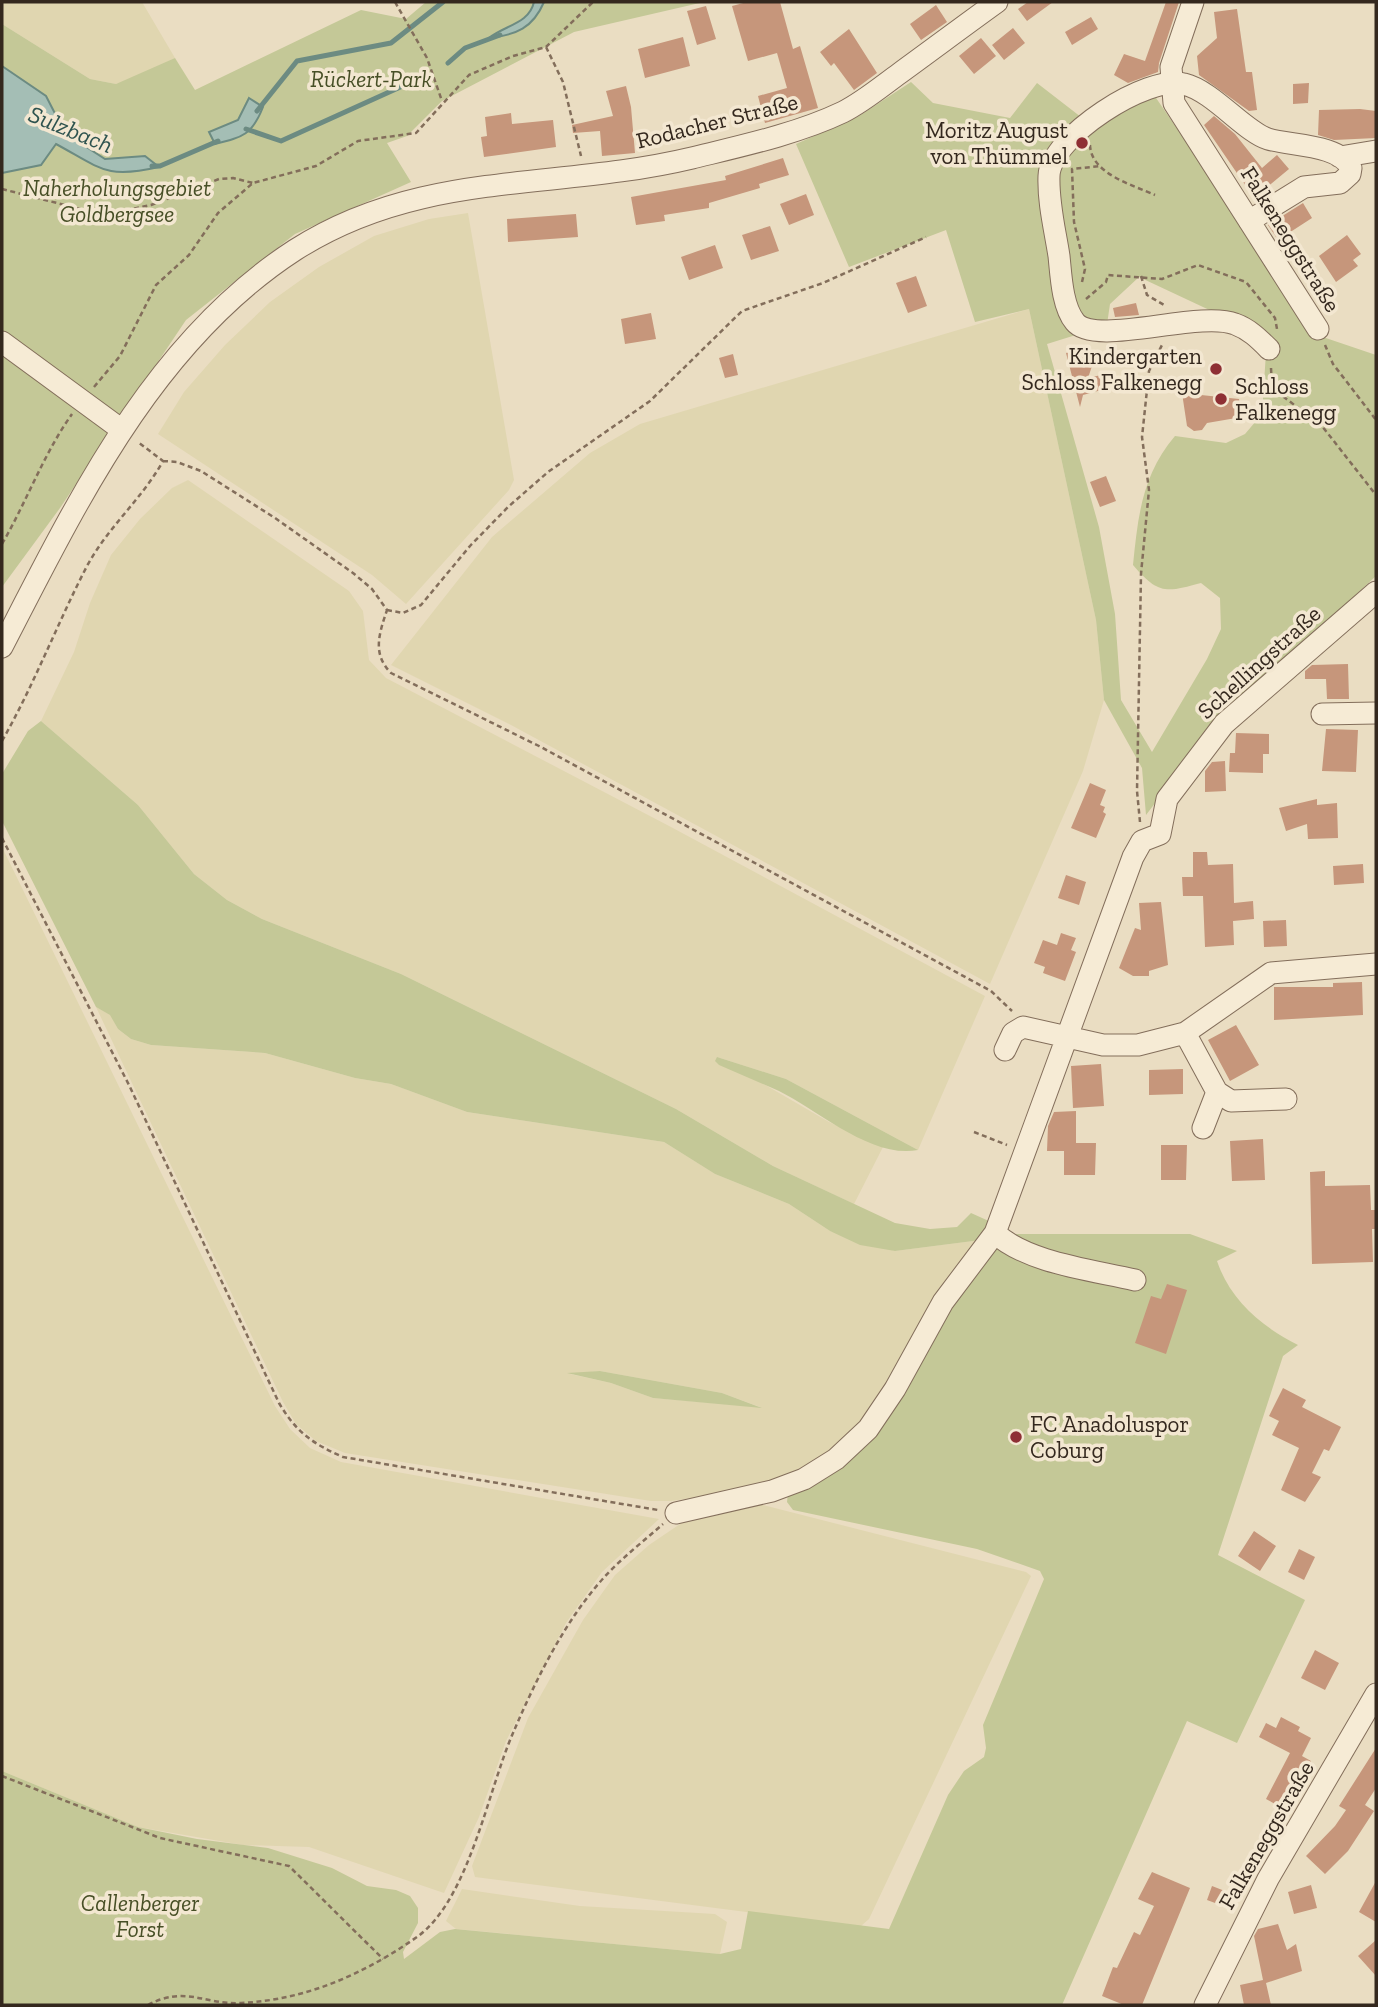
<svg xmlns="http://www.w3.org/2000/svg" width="1378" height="2007" font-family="'Zilla Slab',serif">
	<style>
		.farmland { fill: #e0d6b0; fill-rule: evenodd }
		.green { fill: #c4c897; fill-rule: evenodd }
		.water { fill: #a4beb5; stroke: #6c8b82; stroke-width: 2 }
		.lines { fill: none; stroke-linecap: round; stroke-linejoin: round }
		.stream { stroke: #6c8b82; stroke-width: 5 }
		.building { fill: #c6967b }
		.minor-casing { stroke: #836e5b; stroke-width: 23 }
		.path { stroke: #836e5b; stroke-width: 2.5; stroke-dasharray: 5 3.5; stroke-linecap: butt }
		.minor { stroke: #f6ebd5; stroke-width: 21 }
		.poi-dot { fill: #8e2f34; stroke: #f3e7d1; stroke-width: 2.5 }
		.labels { text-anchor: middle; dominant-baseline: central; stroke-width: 7; stroke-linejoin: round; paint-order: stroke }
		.park-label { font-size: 23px; font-style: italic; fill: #474f26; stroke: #f3e7d1 }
		.street-label { font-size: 23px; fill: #34281e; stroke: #f3e7d1 }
		.poi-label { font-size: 23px; fill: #34281e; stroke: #f3e7d1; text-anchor: end }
		.water-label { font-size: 24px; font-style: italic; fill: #2e534f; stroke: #f3e7d1 }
	</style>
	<rect width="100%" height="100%" fill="#eaddc2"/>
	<path class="farmland" d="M 2,2 L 142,2 L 175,58 L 140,77 L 116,84 L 90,79 L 2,24 Z
		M 468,213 L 514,480 L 509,490 L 406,604 L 372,575 L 158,434 L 184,392 L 225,345 L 270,302 L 319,267 L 374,236 L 429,219 Z
		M 1029,309 L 1096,620 L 1104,700 L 1083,771 L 990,984 L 511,725 L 391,665 L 492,537 L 590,453 L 640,424 Z
		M 188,480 L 349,591 L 363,611 L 369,660 L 386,678 L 671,827 L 985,996 L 918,1150 L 786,1079 L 717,1057 L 829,1122 L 883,1147 L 854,1204 L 773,1166 L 676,1109 L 401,974 L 262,919 L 227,900 L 194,874 L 138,805 L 41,721 L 74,652 L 90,603 L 111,555 L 140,519 L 172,488 Z
		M 2,847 L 275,1406 L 290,1429 L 310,1448 L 341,1462 L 659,1519 L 602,1572 L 566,1623 L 506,1741 L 479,1817 L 444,1893 L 309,1847 L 243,1845 L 138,1827 L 2,1771 Z
		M 96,1007 L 111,1015 L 118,1029 L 131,1039 L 151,1045 L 265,1053 L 355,1078 L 391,1084 L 467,1112 L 664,1142 L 715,1174 L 789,1204 L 830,1231 L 895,1251 L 981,1240 L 871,1417 L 808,1472 L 760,1488 L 671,1501 L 651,1501 L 345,1453 L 316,1441 L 296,1424 L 283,1402 ZM 600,1371 L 722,1393 L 760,1407 L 653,1398 L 611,1383 L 570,1374 Z
		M 751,1502 L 1026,1572 L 1031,1576 L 869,1919 L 861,1926 L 856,1926 L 475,1877 L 472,1866 L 528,1718 L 583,1620 L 615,1575 L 649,1545 L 683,1522 Z
		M 462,1889 L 580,1906 L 715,1914 L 727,1922 L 720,1954 L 456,1929 L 446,1921 Z"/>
	<path class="green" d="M 426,2 L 704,2 L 574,32 L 442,101 L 407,136 L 387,143 L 411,182 L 295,234 L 186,320 L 60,508 L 2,587 L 2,24 L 90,79 L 116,84 L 175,58 L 195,90 L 361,10 L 406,19 Z
		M 911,82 L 933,103 L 1010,118 L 1037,83 L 1090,124 L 1154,95 L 1261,251 L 1311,333 L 1376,355 L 1376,576 L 1211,730 L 1146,815 L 1142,768 L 1104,700 L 1096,620 L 1029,309 L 975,322 L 946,230 L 849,267 L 796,144 L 859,116 ZM 1139,277 L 1267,337 L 1262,414 L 1245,434 L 1226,443 L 1175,436 C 1142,475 1138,516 1133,565 C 1158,594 1165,593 1201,583 L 1220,598 L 1221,629 L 1207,659 L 1152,752 L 1121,700 L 1115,614 L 1099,527 L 1047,344 L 1079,334 L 1105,338 L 1110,304 Z
		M 41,721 L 138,805 L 194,874 L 227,900 L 262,919 L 401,974 L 676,1109 L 773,1166 L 895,1223 L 930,1229 L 957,1227 L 971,1213 L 991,1222 L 981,1240 L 895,1251 L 860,1245 L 830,1231 L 789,1204 L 715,1174 L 664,1142 L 467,1112 L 391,1084 L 355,1078 L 265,1053 L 151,1045 L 131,1039 L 118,1029 L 110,1015 L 96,1007 L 2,821 L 2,774 L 28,731 Z
		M 717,1057 L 786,1079 L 918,1150 C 872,1159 819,1111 779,1091 C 759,1082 739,1074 719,1065 L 715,1061 Z
		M 1005,1229 L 1015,1234 L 1190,1234 L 1237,1251 L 1217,1261 C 1230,1300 1262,1327 1298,1345 L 1283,1356 L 1218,1555 L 1305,1600 L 1237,1743 L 1187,1721 L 1062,2005 L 2,2005 L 2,1771 L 138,1827 L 197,1839 L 268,1848 L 332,1868 L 367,1886 L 396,1890 L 410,1896 L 418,1908 L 418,1923 L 403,1952 L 404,1959 L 440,1932 L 455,1929 L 720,1954 L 741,1949 L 748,1911 L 889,1929 L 948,1795 L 964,1771 L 984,1757 L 986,1748 L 983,1725 L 1044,1579 L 1040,1571 L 977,1549 L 793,1510 L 787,1502 L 788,1493 L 844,1457 L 946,1303 Z
		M 600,1371 L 722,1393 L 762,1408 L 653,1398 L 611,1383 L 567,1373 Z"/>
	<path class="water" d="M 534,2 L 544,2 C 533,28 516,35 489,38 C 505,25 529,24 534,2 Z
		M 2,66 L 46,96 L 65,133 L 105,159 L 145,156 L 159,167 C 106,179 102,169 56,144 L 41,165 L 2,173 Z
		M 249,98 L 263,107 C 252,135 243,137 215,144 L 209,132 L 238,120 Z"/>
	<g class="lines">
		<path class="stream" d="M 448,63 L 465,48 L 500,35
			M 257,111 L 297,61 L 391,43 L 443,2
			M 246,129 L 281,141 L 418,79
			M 152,166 L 160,166 L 218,141"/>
	</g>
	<path class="building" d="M 747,2 L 780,2 L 793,49 L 800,46 L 818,108 L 765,123 L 758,96 L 787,88 L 777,53 L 748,61 L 732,6 Z
		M 1028,2 L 1053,2 L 1027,21 L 1018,9 Z
		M 1166,2 L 1179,2 L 1159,63 L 1158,72 L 1128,83 L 1114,75 L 1124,54 L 1145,61 Z
		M 936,5 L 947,22 L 921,40 L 910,24 Z
		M 706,6 L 716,39 L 697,45 L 687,11 Z
		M 1237,9 L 1246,72 L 1252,72 L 1257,110 L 1249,111 L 1199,75 L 1197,56 L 1217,38 L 1214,12 Z
		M 1091,17 L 1098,29 L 1072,45 L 1065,32 Z
		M 1013,28 L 1025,43 L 1004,60 L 992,45 Z
		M 849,29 L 877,73 L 854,90 L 834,63 L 831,66 L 820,52 Z
		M 683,37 L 690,66 L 645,78 L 638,49 Z
		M 981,38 L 996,56 L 974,74 L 959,56 Z
		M 1309,83 L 1308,103 L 1293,104 L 1293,84 Z
		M 626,86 L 631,107 L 635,153 L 602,156 L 600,131 L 573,133 L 572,125 L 613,116 L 606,91 Z
		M 1360,109 L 1376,111 L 1376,138 L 1334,140 L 1318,135 L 1319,110 Z
		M 511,113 L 512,124 L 553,120 L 556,147 L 484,157 L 481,137 L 487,136 L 485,117 Z
		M 1214,116 L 1235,134 L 1262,168 L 1277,155 L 1289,169 L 1254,198 L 1204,125 Z
		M 783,158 L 789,175 L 759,184 L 760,188 L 709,203 L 709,208 L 664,215 L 665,221 L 636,225 L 631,197 L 726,180 L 725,176 Z
		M 806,194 L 814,215 L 789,225 L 780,204 Z
		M 1303,203 L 1312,218 L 1278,240 L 1268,225 Z
		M 576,214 L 578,237 L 508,242 L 507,219 Z
		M 770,226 L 779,251 L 751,260 L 742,235 Z
		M 1347,235 L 1361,254 L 1353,260 L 1358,266 L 1336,282 L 1319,256 Z
		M 715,245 L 723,268 L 689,280 L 681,257 Z
		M 916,276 L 927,306 L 908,313 L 896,283 Z
		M 1136,303 L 1139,315 L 1115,317 L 1113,308 Z
		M 651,313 L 656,339 L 625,344 L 621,319 Z
		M 1087,347 L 1089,356 L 1095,357 L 1088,378 L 1101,375 L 1105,389 L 1083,395 L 1080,407 L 1066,353 Z
		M 733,354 L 738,375 L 725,378 L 719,358 Z
		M 1182,393 L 1239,399 L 1242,417 L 1207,423 L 1202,430 L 1194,431 L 1187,426 Z
		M 1106,476 L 1116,501 L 1100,507 L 1090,482 Z
		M 1348,664 L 1349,699 L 1327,699 L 1326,679 L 1305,679 L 1305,671 L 1312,665 Z
		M 1326,729 L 1358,730 L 1356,772 L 1322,771 Z
		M 1236,733 L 1269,734 L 1269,754 L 1263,754 L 1263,773 L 1229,772 L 1230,753 L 1235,753 Z
		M 1225,761 L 1226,791 L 1205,792 L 1205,771 L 1212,762 Z
		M 1090,783 L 1106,790 L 1100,805 L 1105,807 L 1103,812 L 1106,814 L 1096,838 L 1071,828 Z
		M 1317,799 L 1317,805 L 1337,803 L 1338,838 L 1308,839 L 1307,824 L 1286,831 L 1279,808 Z
		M 1193,852 L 1207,852 L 1208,865 L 1233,864 L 1234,903 L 1253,901 L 1254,919 L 1233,921 L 1234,945 L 1205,947 L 1203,896 L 1183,896 L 1182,877 L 1193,877 Z
		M 1363,864 L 1364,883 L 1334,885 L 1333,866 Z
		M 1066,875 L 1086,882 L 1079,905 L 1058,898 Z
		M 1161,902 L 1168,965 L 1149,971 L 1149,976 L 1133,976 L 1119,968 L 1135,928 L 1141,930 L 1139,903 Z
		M 1286,920 L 1287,946 L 1264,947 L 1263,921 Z
		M 1061,933 L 1076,938 L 1071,950 L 1076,952 L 1065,981 L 1043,973 L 1045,967 L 1034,963 L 1043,940 L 1057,945 Z
		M 1362,982 L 1363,1015 L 1274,1020 L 1274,987 L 1333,987 L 1333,983 Z
		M 1236,1025 L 1259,1065 L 1230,1081 L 1208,1040 Z
		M 1101,1064 L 1104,1106 L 1073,1108 L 1071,1066 Z
		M 1183,1069 L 1183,1094 L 1149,1095 L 1149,1070 Z
		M 1076,1111 L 1076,1143 L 1096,1143 L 1095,1175 L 1064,1175 L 1064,1151 L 1047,1151 L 1048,1126 L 1054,1112 Z
		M 1263,1139 L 1265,1180 L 1232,1181 L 1230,1141 Z
		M 1161,1145 L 1187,1145 L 1186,1180 L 1161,1180 Z
		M 1325,1171 L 1325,1186 L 1370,1185 L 1371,1210 L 1376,1210 L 1376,1229 L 1372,1229 L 1373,1262 L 1312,1264 L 1310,1172 Z
		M 1167,1284 L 1187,1290 L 1166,1354 L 1135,1343 L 1151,1296 L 1161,1299 Z
		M 1283,1388 L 1306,1400 L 1302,1407 L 1341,1427 L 1329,1451 L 1324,1449 L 1312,1473 L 1321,1477 L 1305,1502 L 1281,1490 L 1299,1448 L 1272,1435 L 1279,1421 L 1269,1416 Z
		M 1254,1531 L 1276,1546 L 1260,1571 L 1238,1556 Z
		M 1299,1549 L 1315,1557 L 1304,1580 L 1288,1572 Z
		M 1315,1650 L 1339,1663 L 1325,1690 L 1301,1678 Z
		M 1281,1717 L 1300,1727 L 1298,1731 L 1311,1738 L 1302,1756 L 1311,1761 L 1288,1811 L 1266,1799 L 1290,1753 L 1259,1737 L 1266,1723 L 1276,1728 Z
		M 1376,1748 L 1376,1788 L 1365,1805 L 1374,1811 L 1348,1851 L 1325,1874 L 1306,1856 L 1335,1826 L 1346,1810 L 1339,1806 Z
		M 1152,1872 L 1190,1888 L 1142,2005 L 1124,2005 L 1102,1996 L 1113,1967 L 1117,1968 L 1134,1932 L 1140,1935 L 1154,1906 L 1138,1899 Z
		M 1376,1881 L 1376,1922 L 1359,1912 Z
		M 1311,1885 L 1317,1908 L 1294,1914 L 1288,1892 Z
		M 1212,1886 L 1230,1893 L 1226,1907 L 1207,1900 Z
		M 1278,1924 L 1287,1950 L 1296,1944 L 1302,1971 L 1266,1983 L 1271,2005 L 1244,2005 L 1240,1985 L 1263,1980 L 1254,1936 L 1258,1929 Z
		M 1376,1940 L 1376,1976 L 1358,1956 Z"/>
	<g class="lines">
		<defs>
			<path id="minor" d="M 1193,2 L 1171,67 L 1174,103 L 1318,329
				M 1340,157 L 1376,151
				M 1249,221 L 1304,187 L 1340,183 L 1350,174 L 1351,168 C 1339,144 1291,146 1268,139 C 1245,132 1213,91 1184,84 C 1148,74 1050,137 1049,176 C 1048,203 1055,230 1059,256 C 1061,275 1062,306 1075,322 C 1095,347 1199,310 1235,324 C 1249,329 1259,339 1269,349
				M 2,342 L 122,430
				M 2,647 C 77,502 153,342 295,250 C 422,169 554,191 692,158 C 741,146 797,134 843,112 C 863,102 882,86 900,73 C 933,49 965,25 997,2
				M 1322,714 L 1376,713
				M 1185,1033 L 1217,1092 L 1231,1101 L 1286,1099
				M 1005,1050 L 1013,1033 L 1023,1027 L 1103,1045 L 1138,1045 L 1185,1033 L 1271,973 L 1376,964
				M 1203,1128 L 1217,1092
				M 995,1233 C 1027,1263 1093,1270 1135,1280
				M 676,1513 L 772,1491 L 804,1479 L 836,1459 L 868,1429 L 895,1389 L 943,1302 L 995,1233 L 1133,857 L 1142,841 L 1160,834 L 1167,799 L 1224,724 L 1376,592
				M 1205,2005 L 1268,1879 L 1376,1694"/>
		</defs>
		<use href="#minor" class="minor-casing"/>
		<path class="path" d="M 395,2 L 427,58 L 442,101
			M 546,47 L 563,82 L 581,156
			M 1090,145 C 1091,174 1133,185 1155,195
			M 2,189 L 104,215 L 151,205 L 219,179 L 233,178 L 253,183
			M 1141,276 L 1147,295 L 1166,306
			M 1082,282 L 1085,269 L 1074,222 L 1072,169 L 1101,166
			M 1086,299 L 1106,282 L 1108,275 L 1162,279 L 1198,265 L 1246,282 L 1275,318 L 1277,329
			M 1325,345 L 1333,364 L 1376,420
			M 1271,368 L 1272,388 L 1322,426 L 1376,495
			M 94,387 L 120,356 L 156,285 L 189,255 L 218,213 L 253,183 L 316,166 L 358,141 L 416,133 L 469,75 L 513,56 L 546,47 L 593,2
			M 163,461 L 177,462 L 201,471 L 275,518 L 353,573 L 372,589 L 387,610 C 379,634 372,654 391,673 L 539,746 L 991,991 L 1012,1011
			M 2,544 C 27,501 43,455 72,414
			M 387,610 L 403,613 L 421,605 L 470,546 L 508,507 L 548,472 L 650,401 L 742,311 L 823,283 L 926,237
			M 2,741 C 34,685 57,624 87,566 C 108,527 142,499 163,461 L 138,442
			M 1140,822 L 1137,791 L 1141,574 L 1149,490 L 1142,437 L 1149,371 L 1163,343
			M 2,838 L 129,1085 L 279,1403 C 296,1432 313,1444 343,1457 L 658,1510
			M 974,1132 L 1007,1145
			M 2,1776 L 160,1838 L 289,1866 L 383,1959
			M 148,2005 C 185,1985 205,2005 241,2003 C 306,2000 364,1974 417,1937 C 469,1900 488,1790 513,1733 C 537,1677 568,1614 611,1570 C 627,1554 646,1539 663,1524"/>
		<use href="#minor" class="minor"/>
	</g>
	<g class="poi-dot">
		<circle cx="1082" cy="143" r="7"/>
		<circle cx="1216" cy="369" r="7"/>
		<circle cx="1221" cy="399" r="7"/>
		<circle cx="1016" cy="1437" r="7"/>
	</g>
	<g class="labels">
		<g class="park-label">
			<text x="371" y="79">Rückert-Park</text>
			<text x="117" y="188">Naherholungsgebiet<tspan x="117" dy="26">Goldbergsee</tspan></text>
			<text x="140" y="1903">Callenberger<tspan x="140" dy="26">Forst</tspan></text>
		</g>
		<g class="street-label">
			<text transform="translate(717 121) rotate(-14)">Rodacher Straße</text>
			<text transform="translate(1291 239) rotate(58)">Falkeneggstraße</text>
			<text transform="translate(1259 662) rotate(-42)">Schellingstraße</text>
			<text transform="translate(1266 1835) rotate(-60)">Falkeneggstraße</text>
		</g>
		<g class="poi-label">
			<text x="1068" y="130">Moritz August<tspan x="1068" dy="26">von Thümmel</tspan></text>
			<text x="1202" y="356">Kindergarten<tspan x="1202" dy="26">Schloss Falkenegg</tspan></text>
			<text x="1235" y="386" text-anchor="start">Schloss<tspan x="1235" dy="26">Falkenegg</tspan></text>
			<text x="1030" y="1424" text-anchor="start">FC Anadoluspor<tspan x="1030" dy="26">Coburg</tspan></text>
		</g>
		<g class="water-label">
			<text transform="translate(71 129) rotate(22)">Sulzbach</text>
		</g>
	</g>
	<rect width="1378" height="2007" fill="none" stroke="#34281e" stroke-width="7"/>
</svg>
